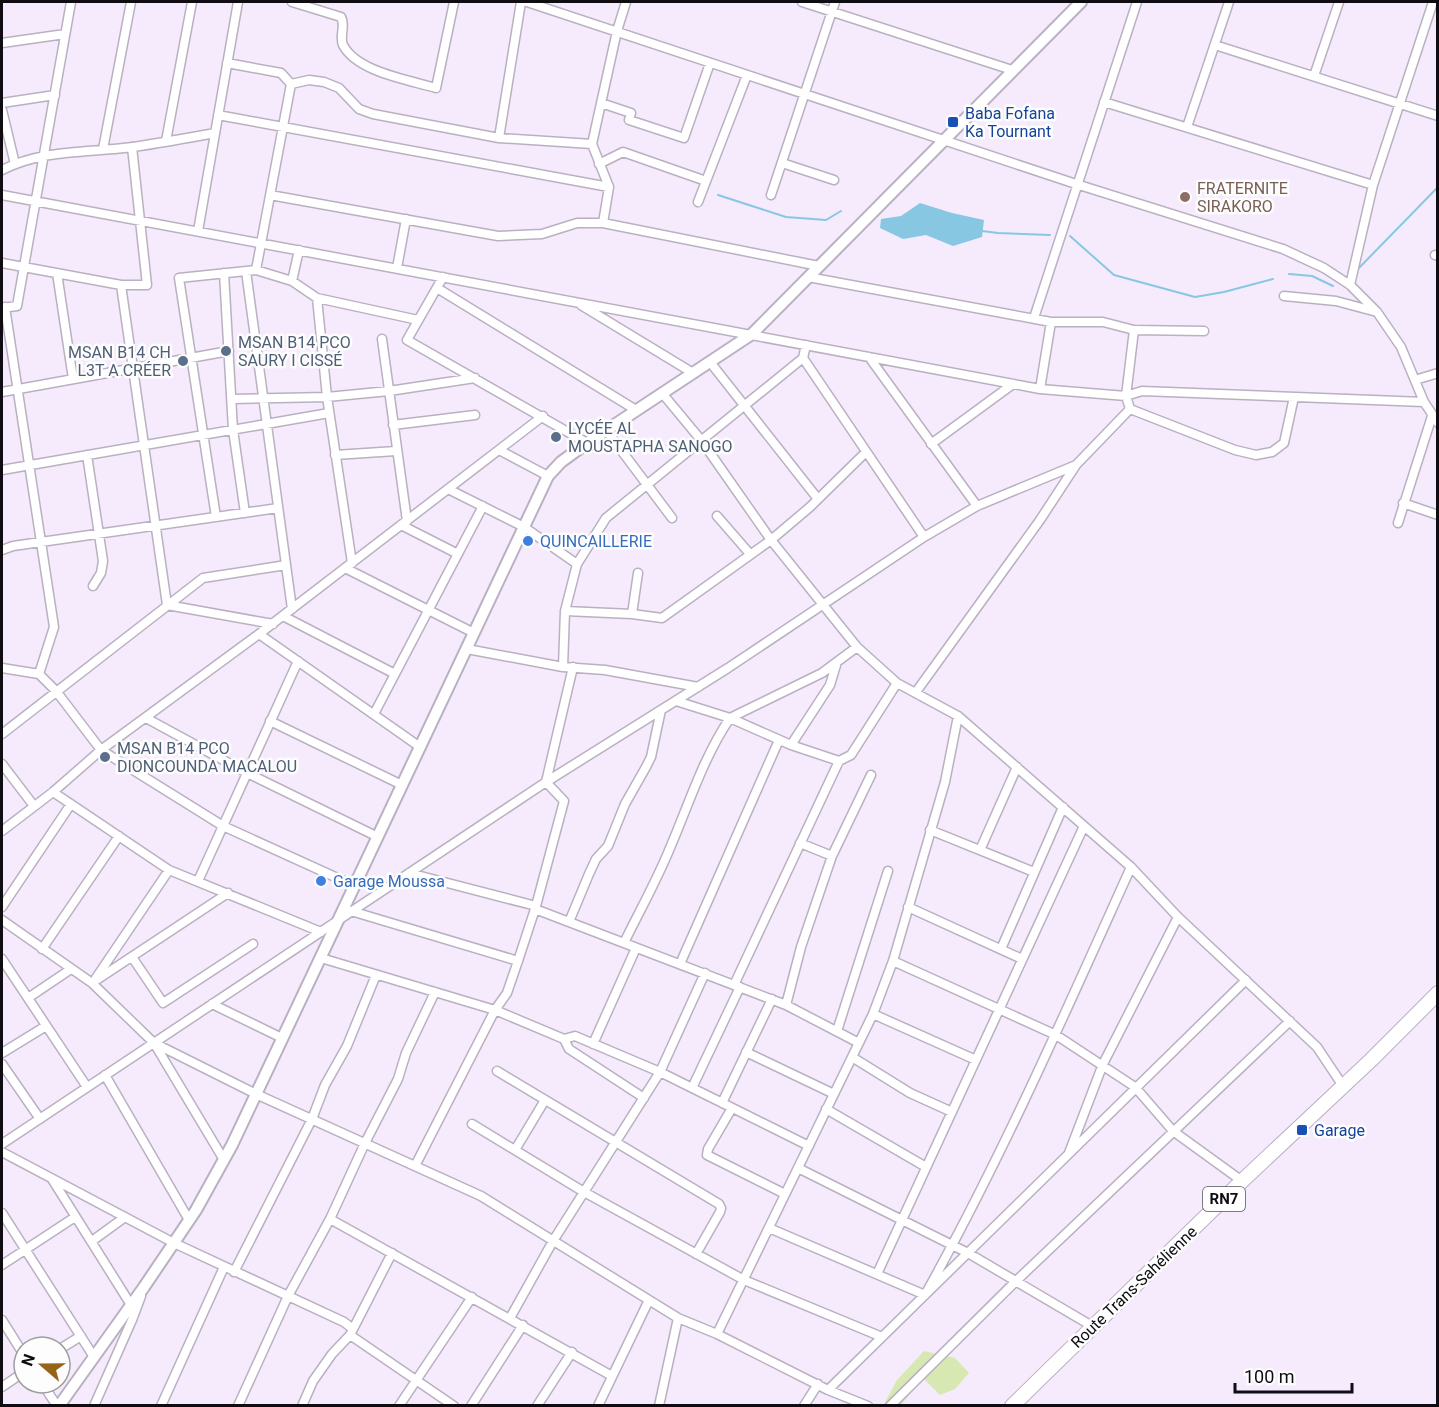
<svg xmlns="http://www.w3.org/2000/svg" width="1439" height="1407" font-family="Roboto,sans-serif">
	<style>
		.green { fill: #d7e8b2 }
		.water { fill: #88c7e2 }
		.lines { fill: none; stroke-linecap: round; stroke-linejoin: round }
		.stream { stroke: #88c7e2; stroke-width: 2 }
		.minor-casing { stroke: #b9b0c1; stroke-width: 11 }
		.tertiary-casing { stroke: #b9b0c1; stroke-width: 14 }
		.trunk-casing { stroke: #b9b0c1; stroke-width: 16 }
		.minor { stroke: #fff; stroke-width: 8 }
		.tertiary { stroke: #fff; stroke-width: 10 }
		.trunk { stroke: #fff; stroke-width: 14 }
		.transit-dot { fill: #1a4fb4; stroke: #fdfdfd; stroke-width: 2 }
		.education-dot { fill: #8d6e63; stroke: #fdfdfd; stroke-width: 2 }
		.service-dot { fill: #5c6f8a; stroke: #fdfdfd; stroke-width: 2 }
		.shop-dot { fill: #3f7fe0; stroke: #fdfdfd; stroke-width: 2 }
		.labels { text-anchor: middle; dominant-baseline: central; stroke-width: 5; stroke-linejoin: round; paint-order: stroke }
		.shield { fill: #fdfdfd; stroke: #565458; stroke-width: 1.5 }
		.shield-label { font-size: 15px; font-weight: bold; fill: #0f0c12 }
		.transit-label { font-size: 16px; fill: #164399; stroke: #fdfdfd; text-anchor: start }
		.education-label { font-size: 16px; fill: #785e54; stroke: #fdfdfd; text-anchor: start }
		.service-label { font-size: 16px; fill: #4e5e75; stroke: #fdfdfd; text-anchor: start }
		.shop-label { font-size: 16px; fill: #366cbe; stroke: #fdfdfd; text-anchor: start }
		.street-label { font-size: 16px; fill: #0f0c12; stroke: #fdfdfd }
	</style>
	<rect width="100%" height="100%" fill="#f5ebfd"/>
	<path class="green" d="M 924,1351 L 955,1358 L 969,1373 L 955,1389 L 940,1395 L 923,1378 L 901,1405 L 883,1406 L 897,1380 Z"/>
	<path class="water" d="M 920,203 L 952,213 L 984,220 L 982,237 L 953,246 L 926,235 L 903,239 L 880,228 L 881,219 L 901,216 Z"/>
	<g class="lines">
		<path class="stream" d="M 718,195 L 786,217 L 826,220 L 841,211
			M 982,231 L 998,233 L 1050,235
			M 1070,236 L 1114,275 L 1195,297 L 1224,292 L 1273,279
			M 1356,271 L 1438,187
			M 1289,274 L 1312,276 L 1333,286"/>
		<defs>
			<path id="minor" d="M 292,2 L 341,17 C 346,26 339,36 343,45 C 357,72 409,80 436,88 L 454,2
				M 527,2 L 1076,184 L 1283,249 L 1324,268 L 1350,285 L 1377,312 L 1401,347 L 1424,402 L 1438,423
				M 802,2 L 1012,70
				M 2,43 L 65,34
				M 1215,45 L 1438,116
				M 227,63 L 281,73 L 291,84 L 256,270
				M 1314,76 L 1339,2
				M 291,84 L 309,80 L 324,82 L 339,88 L 359,109 L 373,114 L 499,138 L 592,144 L 609,187 L 603,223
				M 1104,102 L 1373,185
				M 2,103 L 55,95
				M 601,103 L 631,113 L 629,120 L 684,138 L 710,63
				M 2,110 L 15,164
				M 218,115 L 609,187
				M 1187,127 L 1229,2
				M 499,138 L 521,2
				M 166,141 L 192,2
				M 592,144 L 617,31 L 626,2
				M 103,149 L 131,2
				M 782,163 L 834,180
				M 599,164 L 623,152 L 706,181
				M 2,170 C 44,149 87,153 133,147 C 160,143 188,138 215,133
				M 2,195 L 1040,389 L 1126,396 L 1142,391 L 1424,402
				M 270,195 L 498,236 L 542,234 L 577,223 L 603,223 L 819,266
				M 771,195 L 835,2
				M 698,202 L 747,75
				M 198,231 L 238,2
				M 1435,255 L 1438,256
				M 2,263 L 121,285 L 147,285 L 132,147
				M 397,268 L 406,219
				M 246,271 L 292,609
				M 57,273 L 73,379
				M 224,273 L 233,430 L 245,513
				M 443,277 L 407,340 L 587,443
				M 808,277 L 1051,322 L 1040,389
				M 292,281 L 299,250
				M 121,285 L 167,605 L 273,624
				M 1350,285 L 1373,185 L 1433,2
				M 437,288 L 636,410
				M 1284,296 L 1336,301 L 1377,312
				M 317,298 L 327,397 L 352,563
				M 581,305 L 693,373
				M 2,308 L 17,306 L 71,2
				M 1034,318 L 1137,2
				M 1051,322 L 1103,322 L 1134,330
				M 382,339 L 407,521
				M 869,357 L 977,506
				M 803,358 L 924,537
				M 710,362 L 818,499
				M 1415,380 L 1438,373
				M 2,392 L 229,351
				M 662,393 L 701,440 L 771,540 L 857,647 L 897,683 L 958,716 L 1131,867 L 1178,917 L 1317,1047 L 1343,1086
				M 232,399 L 327,397 L 389,391 L 475,378
				M 1130,409 L 1235,450 L 1256,455 L 1272,452 L 1284,443 L 1294,397
				M 393,425 L 475,415
				M 606,430 L 672,518
				M 931,444 L 1013,384
				M 499,450 L 548,476
				M 87,455 L 103,561 L 101,573 L 93,586
				M 335,455 L 396,451
				M 2,470 L 329,413
				M 448,489 L 524,527 L 577,564
				M 1403,503 L 1438,515
				M 717,516 L 750,554
				M 216,517 L 179,278 L 256,270 L 292,281 L 317,298 L 418,320
				M 1398,523 L 1432,416
				M 401,525 L 458,554
				M 2,550 L 13,546 L 278,508
				M 345,568 L 474,633
				M 565,611 L 632,614 L 662,618 L 771,540 L 810,507 L 866,452
				M 632,614 L 638,573
				M 283,616 L 395,674
				M 259,634 L 420,747
				M 467,649 L 563,667 L 605,670 L 698,687
				M 563,667 L 565,611 L 577,564 L 606,518 L 803,358 L 806,345
				M 2,668 L 39,674 L 54,627 L 5,307
				M 39,674 L 56,691 L 101,750 L 223,826 L 355,886
				M 916,692 L 1040,520 L 1076,465
				M 676,701 L 730,718 L 791,745 L 839,761
				M 374,714 L 483,506
				M 146,718 L 247,773 L 378,837
				M 270,721 L 402,785
				M 2,734 L 203,578 L 286,565
				M 791,745 L 830,685 L 837,662
				M 2,764 L 34,806
				M 53,792 L 169,870 L 321,932
				M 930,830 L 1034,872
				M 2,831 L 53,792 L 101,750 L 259,634 L 543,416
				M 800,843 L 832,856
				M 980,850 L 1017,767
				M 409,873 L 536,906
				M 198,881 L 298,661
				M 2,907 L 71,804
				M 908,907 L 1022,959
				M 535,909 L 786,1005 L 859,1043
				M 351,911 L 518,961
				M 2,920 L 92,983 L 154,1043 L 224,1160
				M 569,922 L 589,874 L 596,859 L 608,846 L 625,804 L 646,767 L 651,757 L 661,710
				M 624,943 C 639,912 657,880 670,848 C 689,804 703,758 730,718 L 822,673 L 857,647
				M 42,949 L 119,836
				M 1001,949 L 1063,807
				M 132,957 L 163,1003 L 253,944
				M 321,958 L 495,1010 L 564,1039 L 569,1049 L 644,1098
				M 2,959 L 87,1087
				M 893,961 L 1056,1035 L 1135,1087 L 1173,1131 L 1242,1181
				M 680,964 L 779,740
				M 96,978 L 169,870
				M 92,983 L 228,893
				M 734,985 L 839,761 L 851,755 L 897,683
				M 28,998 L 71,969
				M 212,1004 L 282,1038
				M 786,1005 L 801,947 L 832,856 L 871,775
				M 873,1014 L 976,1060
				M 837,1031 L 888,871
				M 564,1039 L 575,1036 L 660,1072 L 809,1146
				M 154,1043 L 256,1094 L 481,1196 L 678,1318 L 717,1334 L 828,1390 L 868,1406
				M 593,1044 L 636,948
				M 746,1052 L 834,1094
				M 2,1053 L 46,1026
				M 852,1057 L 910,1093 L 952,1112
				M 2,1064 L 40,1119
				M 497,1071 L 719,1204 L 721,1208 L 720,1212 L 696,1254
				M 105,1075 L 189,1220
				M 692,1088 L 740,987
				M 722,1103 L 772,999
				M 732,1108 L 708,1149 L 707,1155 L 785,1194
				M 826,1109 L 926,1167
				M 472,1124 L 584,1192 L 744,1280 L 882,1337
				M 2,1144 L 546,782 L 728,668 L 924,537 L 977,506 L 1076,465 L 1130,409 L 1126,396 L 1134,330 L 1204,331
				M 515,1150 L 545,1100
				M 2,1152 L 174,1243 L 344,1322 L 353,1329
				M 1069,1153 L 1103,1064 L 1178,917
				M 415,1166 L 495,1010 L 507,993 L 518,961 L 536,906 L 564,801 L 546,782 L 573,667
				M 798,1168 L 968,1253 L 1092,1326
				M 52,1179 L 131,1305
				M 2,1213 L 94,1357
				M 330,1219 L 612,1376
				M 769,1228 L 925,1295 C 1002,1157 1066,1011 1131,867
				M 92,1241 L 125,1217
				M 2,1265 L 75,1217
				M 234,1272 L 312,1119 L 325,1085 L 347,1046 L 376,975
				M 877,1274 L 1084,826
				M 510,1318 L 553,1241 L 660,1072 L 705,973
				M 2,1320 L 24,1355
				M 717,1334 L 873,1014 L 893,961 L 945,782 L 958,716
				M 350,1335 L 454,1406
				M 60,1349 L 81,1336
				M 42,1383 L 57,1406
				M 2,1387 L 24,1372
				M 828,1390 L 1246,980
				M 94,1406 L 132,1320 L 141,1296
				M 161,1406 L 224,1267
				M 238,1406 L 288,1296 L 330,1219 L 365,1143 L 398,1079 L 406,1053 L 435,992
				M 302,1406 L 313,1381 L 332,1354 L 350,1335 L 392,1253
				M 399,1406 L 472,1297
				M 471,1406 L 523,1325
				M 537,1406 L 572,1352
				M 598,1406 L 649,1300
				M 659,1406 L 678,1318
				M 804,1406 L 818,1384
				M 890,1406 L 1016,1281 L 1290,1021"/>
			<path id="tertiary" d="M 59,1406 L 144,1287 L 196,1210 L 232,1145 L 548,476 L 561,462 L 587,443 L 752,334 L 1081,2"/>
			<path id="trunk" d="M 1012,1406 L 1242,1181 L 1371,1060 L 1438,993"/>
		</defs>
		<use href="#minor" class="minor-casing"/>
		<use href="#tertiary" class="tertiary-casing"/>
		<use href="#trunk" class="trunk-casing"/>
		<use href="#minor" class="minor"/>
		<use href="#tertiary" class="tertiary"/>
		<use href="#trunk" class="trunk"/>
	</g>
	<g class="transit-dot">
		<rect x="947" y="116" width="12" height="12" rx="3"/>
		<rect x="1296" y="1124" width="12" height="12" rx="3"/>
	</g>
	<circle class="education-dot" cx="1185" cy="197" r="6"/>
	<g class="service-dot">
		<circle cx="226" cy="351" r="6"/>
		<circle cx="183" cy="361" r="6"/>
		<circle cx="556" cy="437" r="6"/>
		<circle cx="105" cy="757" r="6"/>
	</g>
	<g class="shop-dot">
		<circle cx="528" cy="541" r="6"/>
		<circle cx="321" cy="881" r="6"/>
	</g>
	<g class="labels">
		<rect class="shield" x="1203" y="1187" width="42" height="24" rx="4.5"/>
		<g class="shield-label">
			<text x="1224" y="1199">RN7</text>
		</g>
		<g class="transit-label">
			<text x="965" y="113">Baba Fofana<tspan x="965" dy="18">Ka Tournant</tspan></text>
			<text x="1314" y="1130">Garage</text>
		</g>
		<g class="education-label">
			<text x="1197" y="188">FRATERNITE<tspan x="1197" dy="18">SIRAKORO</tspan></text>
		</g>
		<g class="service-label">
			<text x="238" y="342">MSAN B14 PCO<tspan x="238" dy="18">SAURY I CISSÉ</tspan></text>
			<text x="171" y="352" text-anchor="end">MSAN B14 CH<tspan x="171" dy="18">L3T A CRÉER</tspan></text>
			<text x="568" y="428">LYCÉE AL<tspan x="568" dy="18">MOUSTAPHA SANOGO</tspan></text>
			<text x="117" y="748">MSAN B14 PCO<tspan x="117" dy="18">DIONCOUNDA MACALOU</tspan></text>
		</g>
		<g class="shop-label">
			<text x="540" y="541">QUINCAILLERIE</text>
			<text x="333" y="881">Garage Moussa</text>
		</g>
		<g class="street-label">
			<text transform="translate(1134 1287) rotate(-44)">Route Trans-Sahélienne</text>
		</g>
	</g>
	<rect width="1439" height="1407" fill="none" stroke="#0f0c12" stroke-width="6"/>
	<g transform="translate(42 1365) rotate(290)"><circle r="28" fill="#fdfdfd" stroke="#9e9d9f" stroke-width="1.5"/>
	<path d="M0-4.5L10 22L0 15L-10 22Z" fill="#976318"/>
	<text y="-9" font-size="16" font-weight="bold" text-anchor="middle" fill="#0f0c12">N</text>
	</g>
	<path d="M1235 1383v9h117v-9" fill="none" stroke="#0f0c12" stroke-width="3"/>
	<text x="1244" y="1383" font-size="18" fill="#0f0c12" stroke="#fdfdfd" stroke-width="4.5" paint-order="stroke">100 m</text>
</svg>
